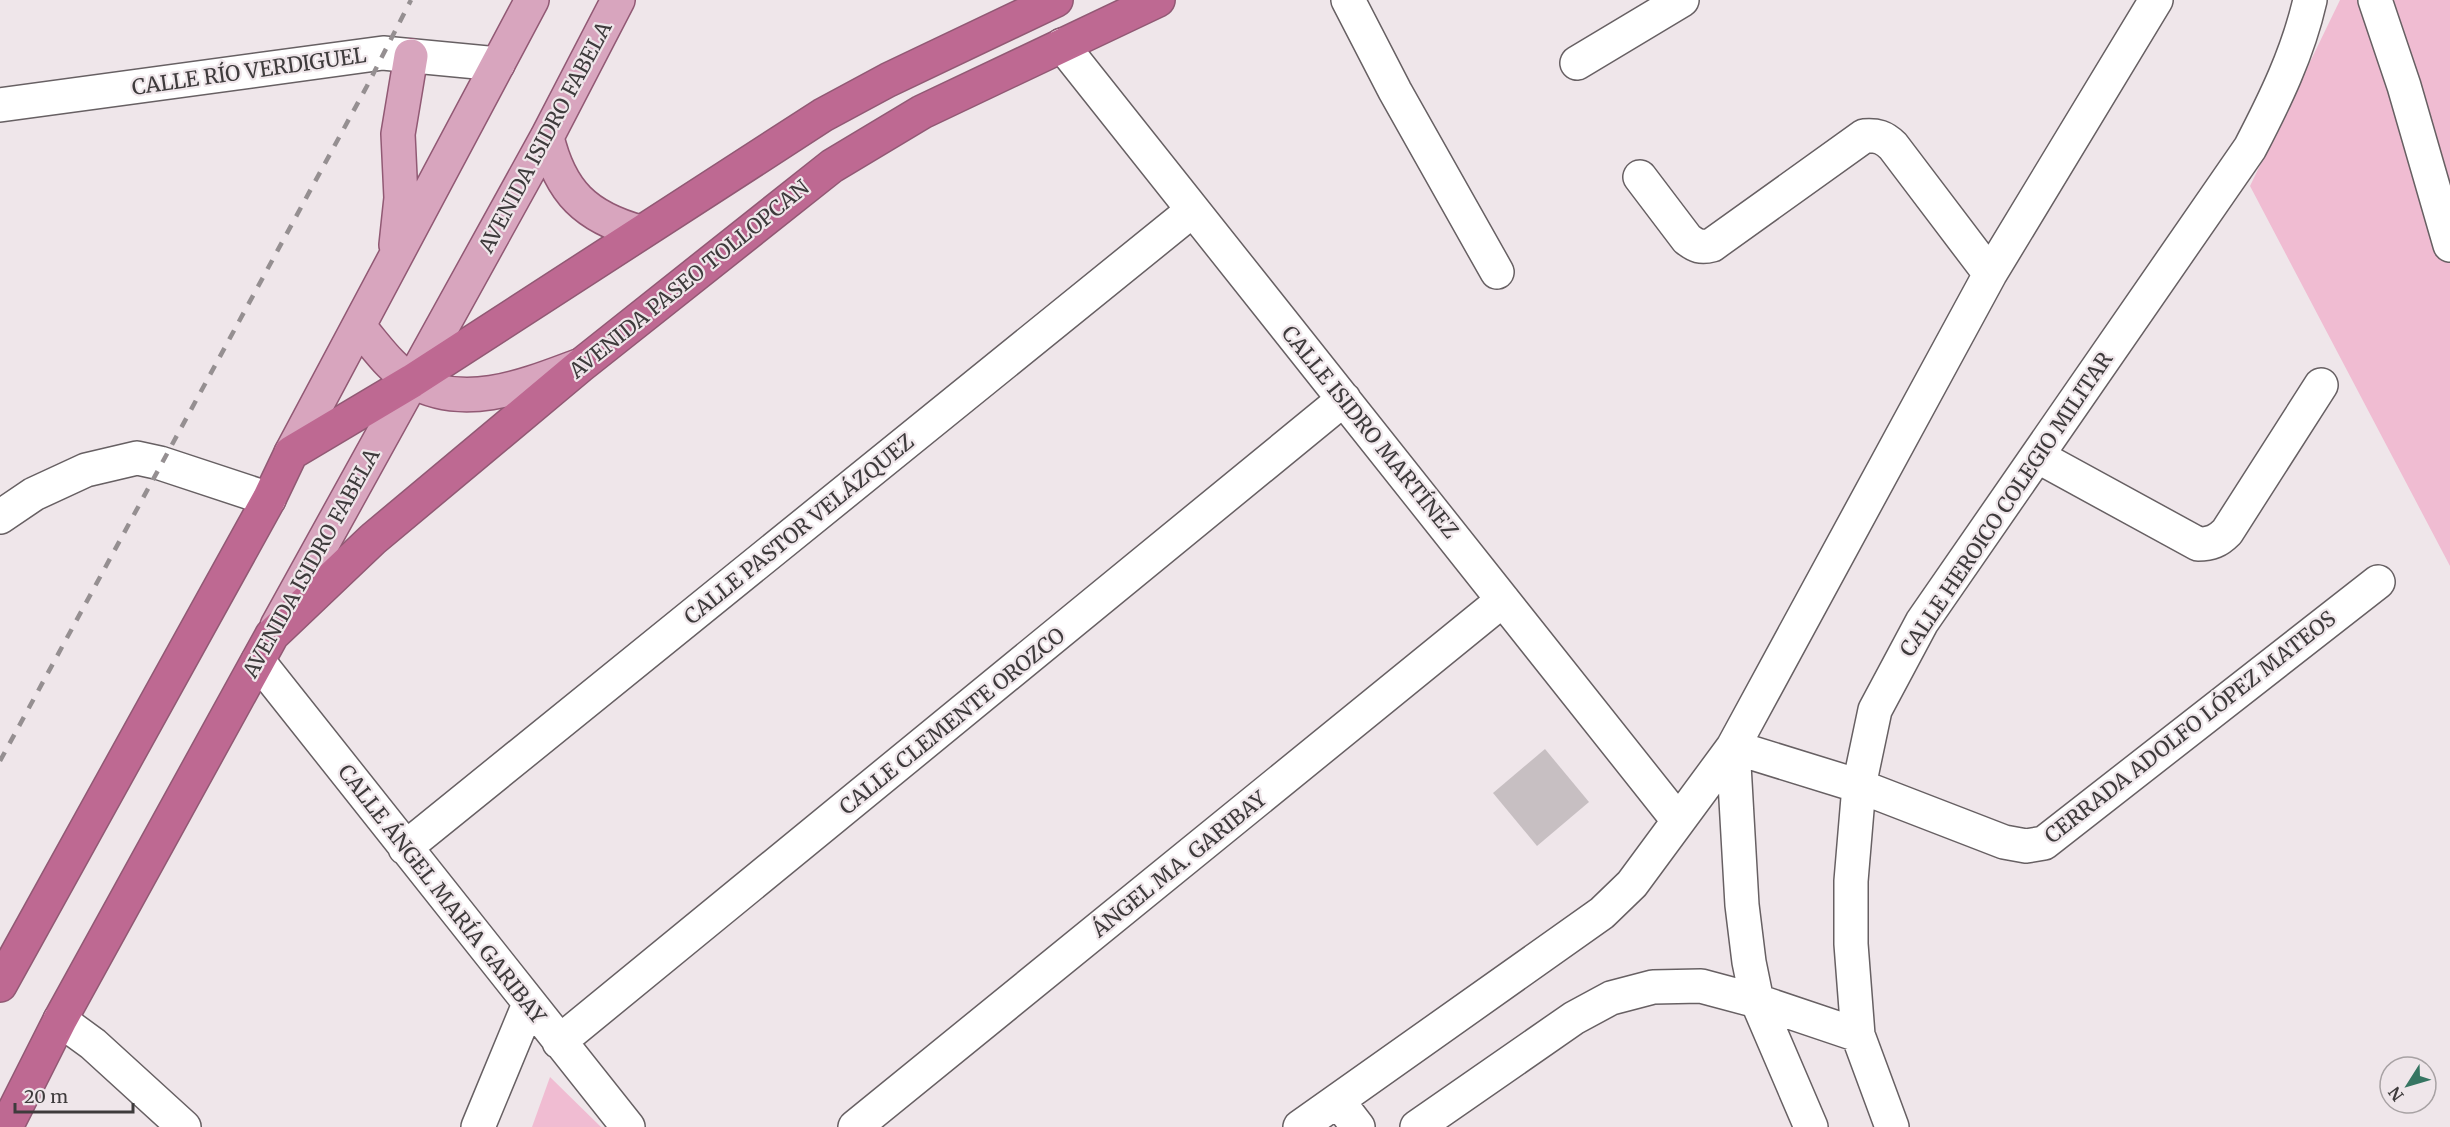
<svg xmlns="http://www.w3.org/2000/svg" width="2450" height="1127" font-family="Merriweather,serif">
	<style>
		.green { fill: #f0bcd2 }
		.building { fill: #c7bfc2 }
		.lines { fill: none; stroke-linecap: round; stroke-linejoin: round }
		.minor-casing { stroke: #676063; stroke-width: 36 }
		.major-casing { stroke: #915974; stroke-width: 36 }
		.highway-casing { stroke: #915974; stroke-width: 36 }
		.minor { stroke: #fff; stroke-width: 33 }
		.major { stroke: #d8a5be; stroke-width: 33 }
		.highway { stroke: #be6992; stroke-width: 33 }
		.rail { stroke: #958f91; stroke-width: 4.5; stroke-dasharray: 10 10; stroke-linecap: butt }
		.labels { text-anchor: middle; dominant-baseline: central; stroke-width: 4.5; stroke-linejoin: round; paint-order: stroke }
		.street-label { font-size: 21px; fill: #3e3b3c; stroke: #efe6ea }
	</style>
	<rect width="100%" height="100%" fill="#efe6ea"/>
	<path class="green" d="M 2340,0 L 2450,0 L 2450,566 L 2250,186 Z
		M 550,1077 L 601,1127 L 532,1127 Z"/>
	<path class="building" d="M 1545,749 L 1589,802 L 1537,846 L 1493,793 Z"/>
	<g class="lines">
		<defs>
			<path id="minor" d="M 1348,0 L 1395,91 L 1497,272
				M 2375,0 L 2404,86 L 2450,245
				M 1062,45 L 1677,819
				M 1577,63 L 1682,0
				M 0,105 L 383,53 L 498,64
				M 1640,177 L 1687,239 C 1696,246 1701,248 1712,245 L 1864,136 C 1877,135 1884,137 1893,146 L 1990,274
				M 2037,456 L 2198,544 C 2211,544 2218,541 2227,532 L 2321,385
				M 0,517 L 34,494 L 86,470 L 137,458 L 160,463 L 269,499
				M 258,661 L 628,1127
				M 1733,747 L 1859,786 L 2004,842 L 2026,846 L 2044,843 L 2378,582
				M 1733,747 L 1742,905 L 1749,962 L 1757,1001 L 1811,1127
				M 405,848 L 1193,210
				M 60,1020 L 93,1044 L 184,1127
				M 559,1042 L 1344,399
				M 1338,1101 L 1358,1127
				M 478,1127 L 529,1004
				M 855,1127 L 1503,600
				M 1300,1127 L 1602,913 L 1632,884 L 1733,747 L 1990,274 L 2156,0
				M 1417,1127 L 1574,1018 L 1611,998 L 1653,987 L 1701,986 L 1757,1001 L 1858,1035
				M 1892,1127 L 1858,1035 L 1851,944 L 1851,881 L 1859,786 L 1875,710 L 1922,622 L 2250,148 C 2275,100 2298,53 2310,0"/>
			<path id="major" d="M 547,137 C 560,192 586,217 640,232
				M 396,245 L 401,198 L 398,134 L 411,56
				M 360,328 C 375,345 392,370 412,381 C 465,411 527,385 578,366
				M 291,453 L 532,0
				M 277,626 L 547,137 L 618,0"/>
			<path id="highway" d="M 0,985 L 269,499 L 291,453 L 412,381 L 823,115 L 888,80 L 1056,0
				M 6,1127 L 60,1020 L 272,635 L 373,539 L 580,366 L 832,166 L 922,112 L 1158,0"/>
		</defs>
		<use href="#minor" class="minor-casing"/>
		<use href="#major" class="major-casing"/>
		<use href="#highway" class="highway-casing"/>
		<use href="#minor" class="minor"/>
		<use href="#major" class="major"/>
		<use href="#highway" class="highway"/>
		<path class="rail" d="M 0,761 L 367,86 L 411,0"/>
	</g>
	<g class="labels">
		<g class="street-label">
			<text transform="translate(249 71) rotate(-8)">CALLE RÍO VERDIGUEL</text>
			<text transform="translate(545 137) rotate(-62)">AVENIDA ISIDRO FABELA</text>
			<text transform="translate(689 279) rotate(-39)">AVENIDA PASEO TOLLOPCAN</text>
			<text transform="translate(1370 432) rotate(51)">CALLE ISIDRO MARTÍNEZ</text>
			<text transform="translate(2006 504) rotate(-56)">CALLE HEROICO COLEGIO MILITAR</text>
			<text transform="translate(799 529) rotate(-39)">CALLE PASTOR VELÁZQUEZ</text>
			<text transform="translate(311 563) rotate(-61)">AVENIDA ISIDRO FABELA</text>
			<text transform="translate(952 721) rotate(-39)">CALLE CLEMENTE OROZCO</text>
			<text transform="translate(2190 727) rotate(-38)">CERRADA ADOLFO LÓPEZ MATEOS</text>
			<text transform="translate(1179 864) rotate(-39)">ÁNGEL MA. GARIBAY</text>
			<text transform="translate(442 894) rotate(52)">CALLE ÁNGEL MARÍA GARIBAY</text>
		</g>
	</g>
	<g transform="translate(2408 1085) rotate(233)"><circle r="28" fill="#efe6ea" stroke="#a8a2a4" stroke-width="1.5"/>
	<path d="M0-4.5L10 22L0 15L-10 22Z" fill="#367562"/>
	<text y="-9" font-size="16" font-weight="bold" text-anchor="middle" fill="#3e3b3c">N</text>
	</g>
	<path d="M15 1103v9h118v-9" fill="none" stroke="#3e3b3c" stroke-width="3"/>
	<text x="24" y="1103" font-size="18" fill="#3e3b3c" stroke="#efe6ea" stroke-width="4.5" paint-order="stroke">20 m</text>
</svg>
